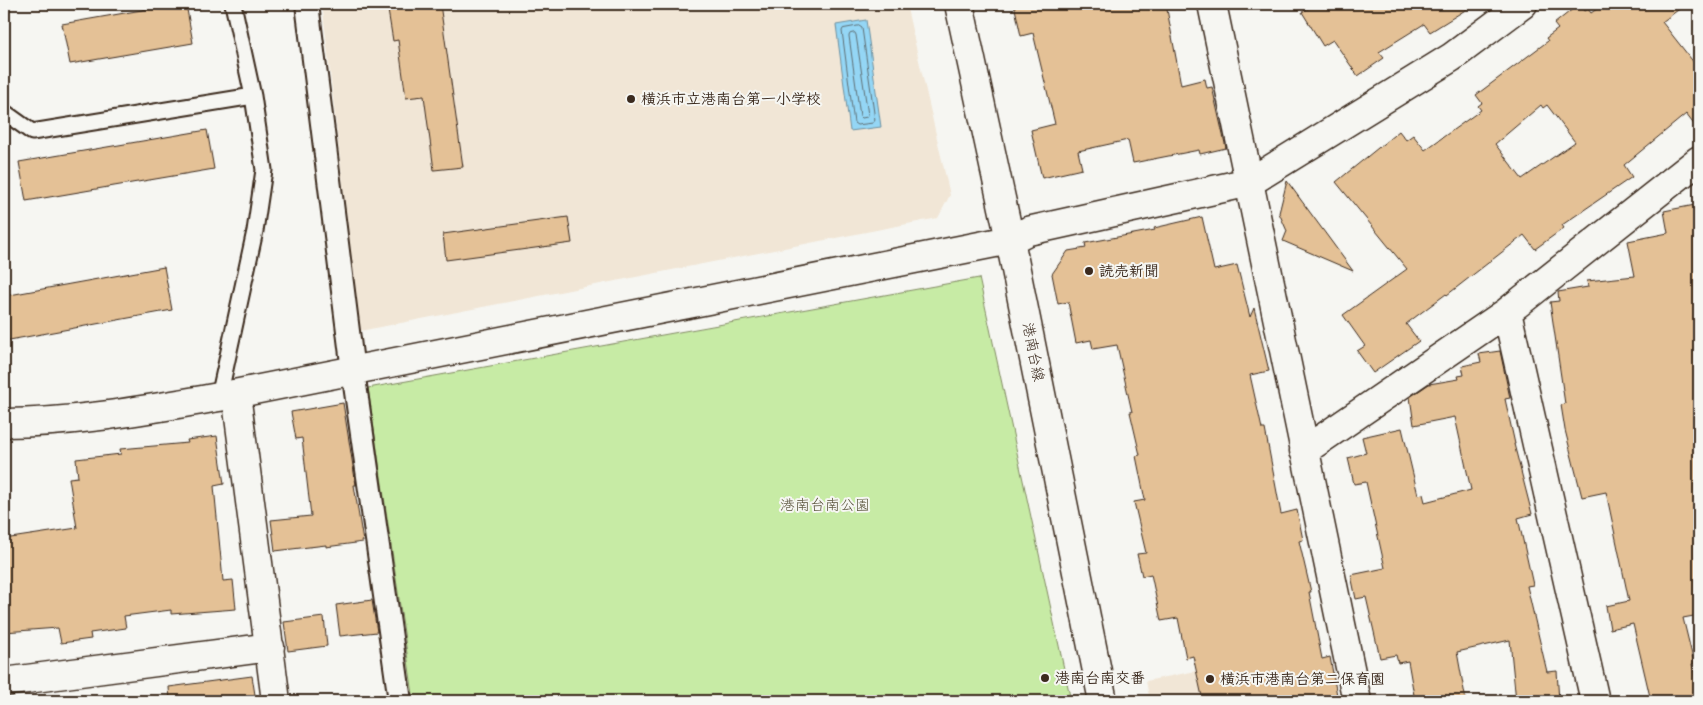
<svg xmlns="http://www.w3.org/2000/svg" width="1703" height="705" font-family="'Architects Daughter','Klee One',sans-serif">
	<style>
		.built { fill: #f1e6d6 }
		.green { fill: #c7eba5; stroke: #818a62 }
		.water { fill: #94d6f5; stroke: #70919f }
		.lines { fill: none; stroke-linecap: round; stroke-linejoin: round }
		.shore { stroke: #5f6f74; stroke-width: 1 }
		.building { fill: #e4c196; stroke: #3b2a1e; fill-rule: evenodd }
		.service-casing { stroke: #3b2a1e; stroke-width: 19 }
		.pedestrian-casing { stroke: #3b2a1e; stroke-width: 26 }
		.minor-casing { stroke: #3b2a1e; stroke-width: 31 }
		.tertiary-casing { stroke: #3b2a1e; stroke-width: 31 }
		.service { stroke: #f6f6f2; stroke-width: 15 }
		.pedestrian { stroke: #f6f6f2; stroke-width: 22 }
		.minor { stroke: #f6f6f2; stroke-width: 28 }
		.tertiary { stroke: #f6f6f2; stroke-width: 28 }
		.poi-dot { fill: #3b2a1e; stroke: #f6f6f2; stroke-width: 2 }
		.labels { text-anchor: middle; dominant-baseline: central; stroke-width: 4; stroke-linejoin: round; paint-order: stroke }
		.poi-label { font-size: 15px; font-weight: bold; fill: #3b2a1e; stroke: #f6f6f2; text-anchor: start }
		.street-label { font-size: 15px; fill: #3b2a1e; stroke: #f6f6f2 }
		.park-label { font-size: 15px; fill: #575139; stroke: #f6f6f2 }
	</style>
	<rect width="100%" height="100%" fill="#f6f6f2"/>
	<filter id="ink" filterUnits="userSpaceOnUse"><feTurbulence type="fractalNoise" baseFrequency=".02" numOctaves="2"/><feDisplacementMap in="SourceGraphic" scale="10" xChannelSelector="R" yChannelSelector="G"/><feConvolveMatrix kernelMatrix="1 2 1 2 8 2 1 2 1" color-interpolation-filters="sRGB"/></filter>
	<g filter="url(#ink)">
		<path class="built" d="M 322,4 L 906,4 L 950,195 L 938,218 L 360,331 Z
			M 1261,658 L 1270,701 L 1150,701 L 1146,681 Z"/>
		<path class="green" d="M 979,278 L 1071,701 L 414,701 L 368,388 Z"/>
		<path class="water" d="M 866,20 L 881,127 L 850,131 L 836,25 Z"/>
		<g class="lines">
			<path class="shore" d="M 859,26 L 862,28 L 875,120 L 873,123 L 857,125 L 854,123 L 842,31 L 843,29 Z
				M 855,33 L 856,35 L 868,115 L 867,117 L 862,118 L 860,116 L 849,36 L 850,34 Z"/>
		</g>
		<path class="building" d="M 176,4 L 186,4 L 193,43 L 70,64 L 62,24 Z
			M 387,4 L 440,4 L 463,167 L 434,170 L 424,96 L 406,98 L 398,40 L 393,41 Z
			M 1014,4 L 1166,4 L 1181,85 L 1205,79 L 1207,88 L 1212,87 L 1226,148 L 1200,154 L 1199,150 L 1133,163 L 1128,140 L 1078,151 L 1082,169 L 1042,178 L 1031,130 L 1055,124 L 1033,33 L 1021,36 Z
			M 1316,4 L 1475,4 L 1430,32 L 1424,24 L 1379,52 L 1384,58 L 1358,76 L 1333,40 L 1323,46 L 1302,12 Z
			M 1579,4 L 1585,11 L 1588,9 L 1591,13 L 1604,4 L 1686,4 L 1662,22 L 1699,69 L 1699,131 L 1686,114 L 1624,165 L 1632,177 L 1562,225 L 1564,228 L 1535,249 L 1524,235 L 1447,295 L 1446,294 L 1406,324 L 1419,341 L 1373,373 L 1357,351 L 1365,346 L 1343,315 L 1407,269 L 1336,182 L 1399,131 L 1406,140 L 1413,135 L 1425,150 L 1481,110 L 1478,106 L 1482,103 L 1476,95 L 1548,41 L 1546,38 L 1558,29 L 1554,24 ZM 1541,105 L 1543,108 L 1547,105 L 1575,142 L 1522,179 L 1495,144 Z
			M 207,130 L 214,169 L 26,201 L 19,162 Z
			M 1287,181 L 1353,271 L 1283,241 L 1287,231 L 1279,213 Z
			M 1695,205 L 1696,213 L 1699,212 L 1699,615 L 1683,618 L 1694,663 L 1692,664 L 1699,692 L 1699,701 L 1651,701 L 1633,624 L 1610,629 L 1606,606 L 1629,601 L 1606,492 L 1582,497 L 1565,430 L 1561,405 L 1565,404 L 1550,302 L 1559,301 L 1558,292 L 1588,287 L 1587,281 L 1635,276 L 1628,241 L 1668,233 L 1664,211 Z
			M 568,217 L 572,243 L 446,260 L 443,234 Z
			M 1202,217 L 1214,270 L 1237,265 L 1250,317 L 1254,308 L 1269,371 L 1250,375 L 1262,429 L 1265,429 L 1281,514 L 1297,510 L 1303,540 L 1299,541 L 1311,592 L 1309,592 L 1322,659 L 1330,657 L 1338,701 L 1203,701 L 1193,656 L 1186,658 L 1178,618 L 1161,621 L 1151,574 L 1142,576 L 1137,554 L 1146,553 L 1134,502 L 1145,500 L 1136,456 L 1140,455 L 1130,412 L 1132,412 L 1117,345 L 1093,349 L 1091,340 L 1076,343 L 1068,302 L 1058,304 L 1052,274 L 1068,251 L 1086,248 L 1085,243 L 1155,230 L 1154,228 Z
			M 164,267 L 172,310 L 4,341 L 4,296 Z
			M 1500,351 L 1510,398 L 1505,399 L 1515,444 L 1514,444 L 1532,514 L 1518,518 L 1533,585 L 1527,586 L 1547,672 L 1557,671 L 1559,701 L 1516,701 L 1510,640 L 1457,652 L 1466,701 L 1415,701 L 1408,661 L 1398,663 L 1396,655 L 1380,658 L 1366,597 L 1356,599 L 1351,575 L 1385,568 L 1366,482 L 1354,484 L 1348,458 L 1366,453 L 1362,437 L 1402,428 L 1418,495 L 1423,494 L 1425,502 L 1471,490 L 1455,417 L 1414,425 L 1410,397 L 1429,384 L 1459,379 L 1458,376 L 1464,375 L 1462,366 L 1481,362 L 1479,354 Z
			M 343,403 L 356,485 L 354,485 L 363,542 L 326,547 L 326,545 L 275,551 L 271,520 L 311,516 L 302,438 L 296,439 L 291,412 Z
			M 217,436 L 224,484 L 214,486 L 223,581 L 233,580 L 236,609 L 171,614 L 171,610 L 124,616 L 126,628 L 90,633 L 91,639 L 61,643 L 58,628 L 4,632 L 4,539 L 77,528 L 69,478 L 78,477 L 76,459 L 121,454 L 120,449 L 188,443 L 187,440 Z
			M 372,600 L 377,632 L 340,636 L 336,605 Z
			M 324,617 L 327,646 L 288,651 L 284,622 Z
			M 252,676 L 256,701 L 170,701 L 169,687 Z"/>
		<g class="lines">
			<defs>
				<path id="service" d="M 4,112 L 32,132 L 253,96
					M 219,397 L 255,231 L 264,170 L 253,96 L 233,4"/>
				<path id="pedestrian" d="M 307,4 L 353,371 L 400,701"/>
				<path id="minor" d="M 1212,4 L 1357,701
					M 1507,312 L 1595,701
					M 236,394 L 276,701
					M 1304,451 L 1507,312 L 1699,160
					M 4,682 L 270,647"/>
				<path id="tertiary" d="M 959,4 L 1010,240 L 1103,701
					M 4,423 C 76,423 148,409 219,397 L 1010,240 L 1028,231 L 1250,182 L 1452,57 L 1523,4"/>
			</defs>
			<use href="#service" class="service-casing"/>
			<use href="#pedestrian" class="pedestrian-casing"/>
			<use href="#minor" class="minor-casing"/>
			<use href="#tertiary" class="tertiary-casing"/>
			<use href="#service" class="service"/>
			<use href="#pedestrian" class="pedestrian"/>
			<use href="#minor" class="minor"/>
			<use href="#tertiary" class="tertiary"/>
		</g>
	</g>
	<g class="poi-dot">
		<circle cx="631" cy="99" r="5"/>
		<circle cx="1089" cy="271" r="5"/>
		<circle cx="1045" cy="678" r="5"/>
		<circle cx="1210" cy="679" r="5"/>
	</g>
	<g class="labels">
		<g class="poi-label">
			<text x="641" y="99">横浜市立港南台第一小学校</text>
			<text x="1099" y="271">読売新聞</text>
			<text x="1055" y="678">港南台南交番</text>
			<text x="1220" y="679">横浜市港南台第二保育園</text>
		</g>
		<g class="street-label">
			<text transform="translate(1033 352) rotate(79)">港南台線</text>
		</g>
		<g class="park-label">
			<text x="825" y="505">港南台南公園</text>
		</g>
	</g>
	<rect width="1703" height="705" fill="none" stroke="#f6f6f2" stroke-width="20"/>
	<rect x="10" y="10" width="1683" height="685" fill="none" stroke="#3b2a1e" stroke-width="2" filter="url(#ink)"/>
</svg>
